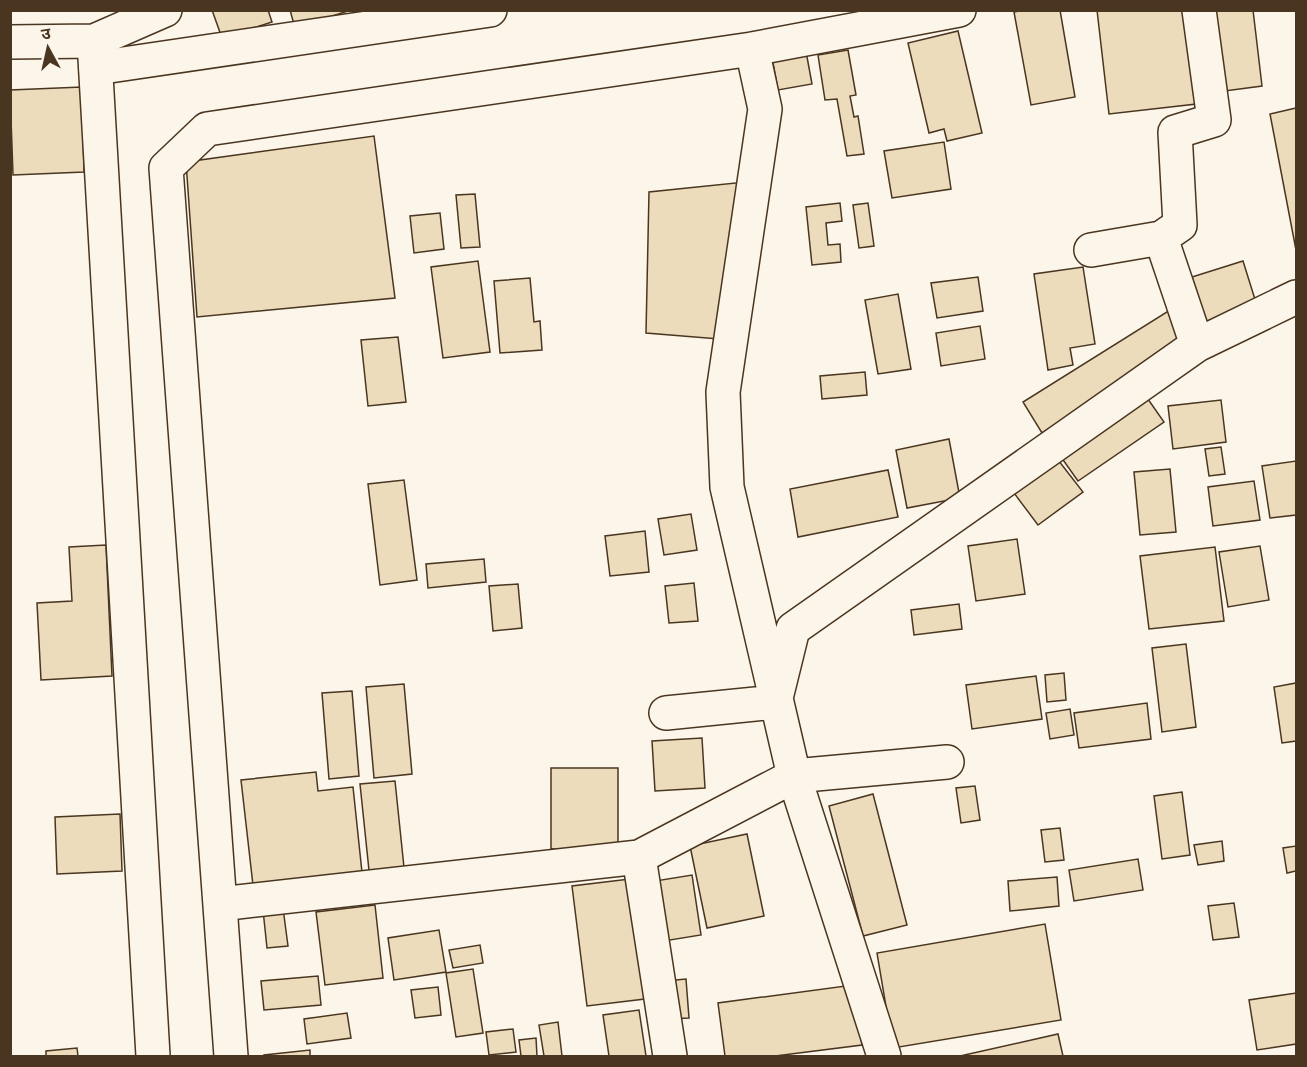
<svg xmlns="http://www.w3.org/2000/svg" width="1307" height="1067" font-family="Raleway,'Noto Sans Devanagari',sans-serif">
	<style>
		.building { fill: #ecdcbc; stroke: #4a3520; stroke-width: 1.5 }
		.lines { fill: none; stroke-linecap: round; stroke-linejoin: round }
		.minor-casing { stroke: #4a3520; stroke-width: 36 }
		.tertiary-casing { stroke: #4a3520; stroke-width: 36 }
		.minor { stroke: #fbf6e9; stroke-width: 33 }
		.tertiary { stroke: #fbf6e9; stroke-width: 33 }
	</style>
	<rect width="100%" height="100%" fill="#fbf6e9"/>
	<path class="building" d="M 212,10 L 268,10 L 272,22 L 222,38 Z
		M 290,10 L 351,10 L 295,28 Z
		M 1023,10 L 1060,10 L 1075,97 L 1031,105 L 1014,12 Z
		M 1097,10 L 1195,10 L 1205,103 L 1109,114 Z
		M 1207,10 L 1253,10 L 1262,86 L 1217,92 Z
		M 958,31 L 982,133 L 947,141 L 944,129 L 929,133 L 908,43 Z
		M 805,46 L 812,84 L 778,90 L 771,52 Z
		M 848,50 L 856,95 L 850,96 L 854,117 L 858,116 L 864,154 L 847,156 L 837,99 L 825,100 L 818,55 Z
		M 82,87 L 84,172 L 13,175 L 10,90 Z
		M 1296,108 L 1296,250 L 1270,114 Z
		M 374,136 L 395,298 L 197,317 L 186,162 Z
		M 944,142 L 951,189 L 892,198 L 884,151 Z
		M 745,182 L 719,339 L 646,333 L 649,192 Z
		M 475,194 L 480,247 L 461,248 L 456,195 Z
		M 840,203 L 842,221 L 826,223 L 828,245 L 840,244 L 841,262 L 812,265 L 806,207 Z
		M 868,203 L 874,246 L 859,248 L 853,205 Z
		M 440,213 L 444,249 L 414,253 L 410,216 Z
		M 478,261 L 490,352 L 443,358 L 431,267 Z
		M 1243,261 L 1258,309 L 1207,324 L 1192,277 Z
		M 1083,267 L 1095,344 L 1070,348 L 1073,365 L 1048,370 L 1034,274 Z
		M 978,277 L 983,311 L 937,318 L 931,283 Z
		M 530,278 L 534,322 L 540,321 L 542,350 L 500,353 L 494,281 Z
		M 898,294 L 911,369 L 878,374 L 865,300 Z
		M 1170,310 L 1189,341 L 1042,433 L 1023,402 Z
		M 980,326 L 985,359 L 941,366 L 936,333 Z
		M 398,337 L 406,402 L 368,406 L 361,340 Z
		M 865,372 L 867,395 L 822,399 L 820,376 Z
		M 1143,392 L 1164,422 L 1078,481 L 1056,450 Z
		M 1221,400 L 1226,442 L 1173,449 L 1168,406 Z
		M 949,439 L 960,498 L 907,508 L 896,450 Z
		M 1221,447 L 1225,474 L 1209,476 L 1205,449 Z
		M 1055,456 L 1083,492 L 1038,525 L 1011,489 Z
		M 1296,461 L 1296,515 L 1270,518 L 1262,466 Z
		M 1170,469 L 1176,532 L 1140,535 L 1134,472 Z
		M 888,470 L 898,517 L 798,537 L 790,489 Z
		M 404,480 L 417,580 L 380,585 L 368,484 Z
		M 1254,481 L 1260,520 L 1213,526 L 1208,487 Z
		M 691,514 L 697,550 L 664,555 L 658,519 Z
		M 645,531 L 649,572 L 610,576 L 605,536 Z
		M 1017,539 L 1025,594 L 976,601 L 968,546 Z
		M 106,545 L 112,676 L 41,680 L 37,603 L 72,601 L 69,547 Z
		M 1260,546 L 1269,600 L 1228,607 L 1219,552 Z
		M 1215,547 L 1224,621 L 1149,629 L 1140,556 Z
		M 484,559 L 486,582 L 428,588 L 426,564 Z
		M 694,583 L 698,621 L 669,623 L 665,586 Z
		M 518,584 L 522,628 L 493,631 L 489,586 Z
		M 959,604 L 962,629 L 914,635 L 911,610 Z
		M 1186,644 L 1196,727 L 1162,732 L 1152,648 Z
		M 1064,673 L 1066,700 L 1047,702 L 1045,675 Z
		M 1036,676 L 1042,719 L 972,729 L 966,685 Z
		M 1296,683 L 1296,741 L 1282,743 L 1274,687 Z
		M 404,684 L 412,774 L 374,778 L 366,687 Z
		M 352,691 L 359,776 L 329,779 L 322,693 Z
		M 1147,703 L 1151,739 L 1079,748 L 1074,713 Z
		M 1070,709 L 1074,735 L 1050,739 L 1046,713 Z
		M 702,738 L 705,788 L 655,791 L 652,741 Z
		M 551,768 L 618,768 L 618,848 L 551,849 Z
		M 316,772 L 318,791 L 353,787 L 363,882 L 254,894 L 241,780 Z
		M 395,781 L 405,877 L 370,880 L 360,784 Z
		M 975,786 L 980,820 L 961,823 L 956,788 Z
		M 1182,792 L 1190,855 L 1162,859 L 1154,796 Z
		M 873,794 L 907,925 L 863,936 L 829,806 Z
		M 120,814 L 122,871 L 57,874 L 55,817 Z
		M 1060,828 L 1064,860 L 1045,862 L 1041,830 Z
		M 747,834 L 764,916 L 707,928 L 690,846 Z
		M 1222,841 L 1224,861 L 1198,865 L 1194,845 Z
		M 1296,846 L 1296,871 L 1287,873 L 1283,848 Z
		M 1138,859 L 1143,890 L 1074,901 L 1069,870 Z
		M 692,875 L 701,935 L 664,941 L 655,881 Z
		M 1057,877 L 1059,906 L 1010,911 L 1008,881 Z
		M 638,878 L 653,998 L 587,1006 L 572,886 Z
		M 1234,903 L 1239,937 L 1213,940 L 1208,906 Z
		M 375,905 L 383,978 L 325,985 L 316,912 Z
		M 283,908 L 288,946 L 267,948 L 263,910 Z
		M 1045,924 L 1061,1020 L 893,1048 L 877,953 Z
		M 439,930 L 446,972 L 394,980 L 388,938 Z
		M 480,945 L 483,963 L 453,968 L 449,950 Z
		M 473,969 L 483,1033 L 456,1037 L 446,973 Z
		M 318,976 L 321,1005 L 264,1010 L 261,981 Z
		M 686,979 L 689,1018 L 668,1019 L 665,981 Z
		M 853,985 L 862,1045 L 775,1056 L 725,1056 L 718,1003 Z
		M 438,987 L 441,1015 L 415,1018 L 411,990 Z
		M 1296,993 L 1296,1044 L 1257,1050 L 1249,1000 Z
		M 639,1010 L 646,1056 L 609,1056 L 603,1015 Z
		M 347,1013 L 351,1038 L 307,1044 L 304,1019 Z
		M 558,1022 L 562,1056 L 544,1056 L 539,1025 Z
		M 513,1029 L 516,1052 L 489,1055 L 486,1032 Z
		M 1058,1034 L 1063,1056 L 960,1056 Z
		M 536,1038 L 537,1056 L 521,1056 L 519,1040 Z
		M 77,1048 L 78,1056 L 46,1056 L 46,1051 Z
		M 310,1050 L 310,1056 L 264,1056 L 264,1055 Z"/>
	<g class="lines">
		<defs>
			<path id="minor" d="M 752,49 L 765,109 L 723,392 L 727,487 L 794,776 L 884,1056
				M 96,68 L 490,10
				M 1091,250 L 1161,238
				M 1197,345 L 1161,238 L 1180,225 L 1175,132 L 1214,120 L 1199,10
				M 666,713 L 775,702 L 793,629 L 1197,345 L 1296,297
				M 639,857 L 670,1056
				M 220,904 L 639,857 L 794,776 L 947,762
				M 231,1056 L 166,168 L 207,129 L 752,49 L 959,10"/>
			<path id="tertiary" d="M 94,41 L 153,1056
				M 10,42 L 94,41 L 165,10"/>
		</defs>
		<use href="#minor" class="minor-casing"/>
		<use href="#tertiary" class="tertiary-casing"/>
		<use href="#minor" class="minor"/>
		<use href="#tertiary" class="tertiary"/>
	</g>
	<rect width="1307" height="1067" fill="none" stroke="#4a3520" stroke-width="24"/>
	<g transform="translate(48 48) rotate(352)" stroke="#fbf6e9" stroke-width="4.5" paint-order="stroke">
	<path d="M0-4.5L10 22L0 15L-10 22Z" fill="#4a3520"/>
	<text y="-9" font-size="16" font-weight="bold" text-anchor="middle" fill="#4a3520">उ</text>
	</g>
</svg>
